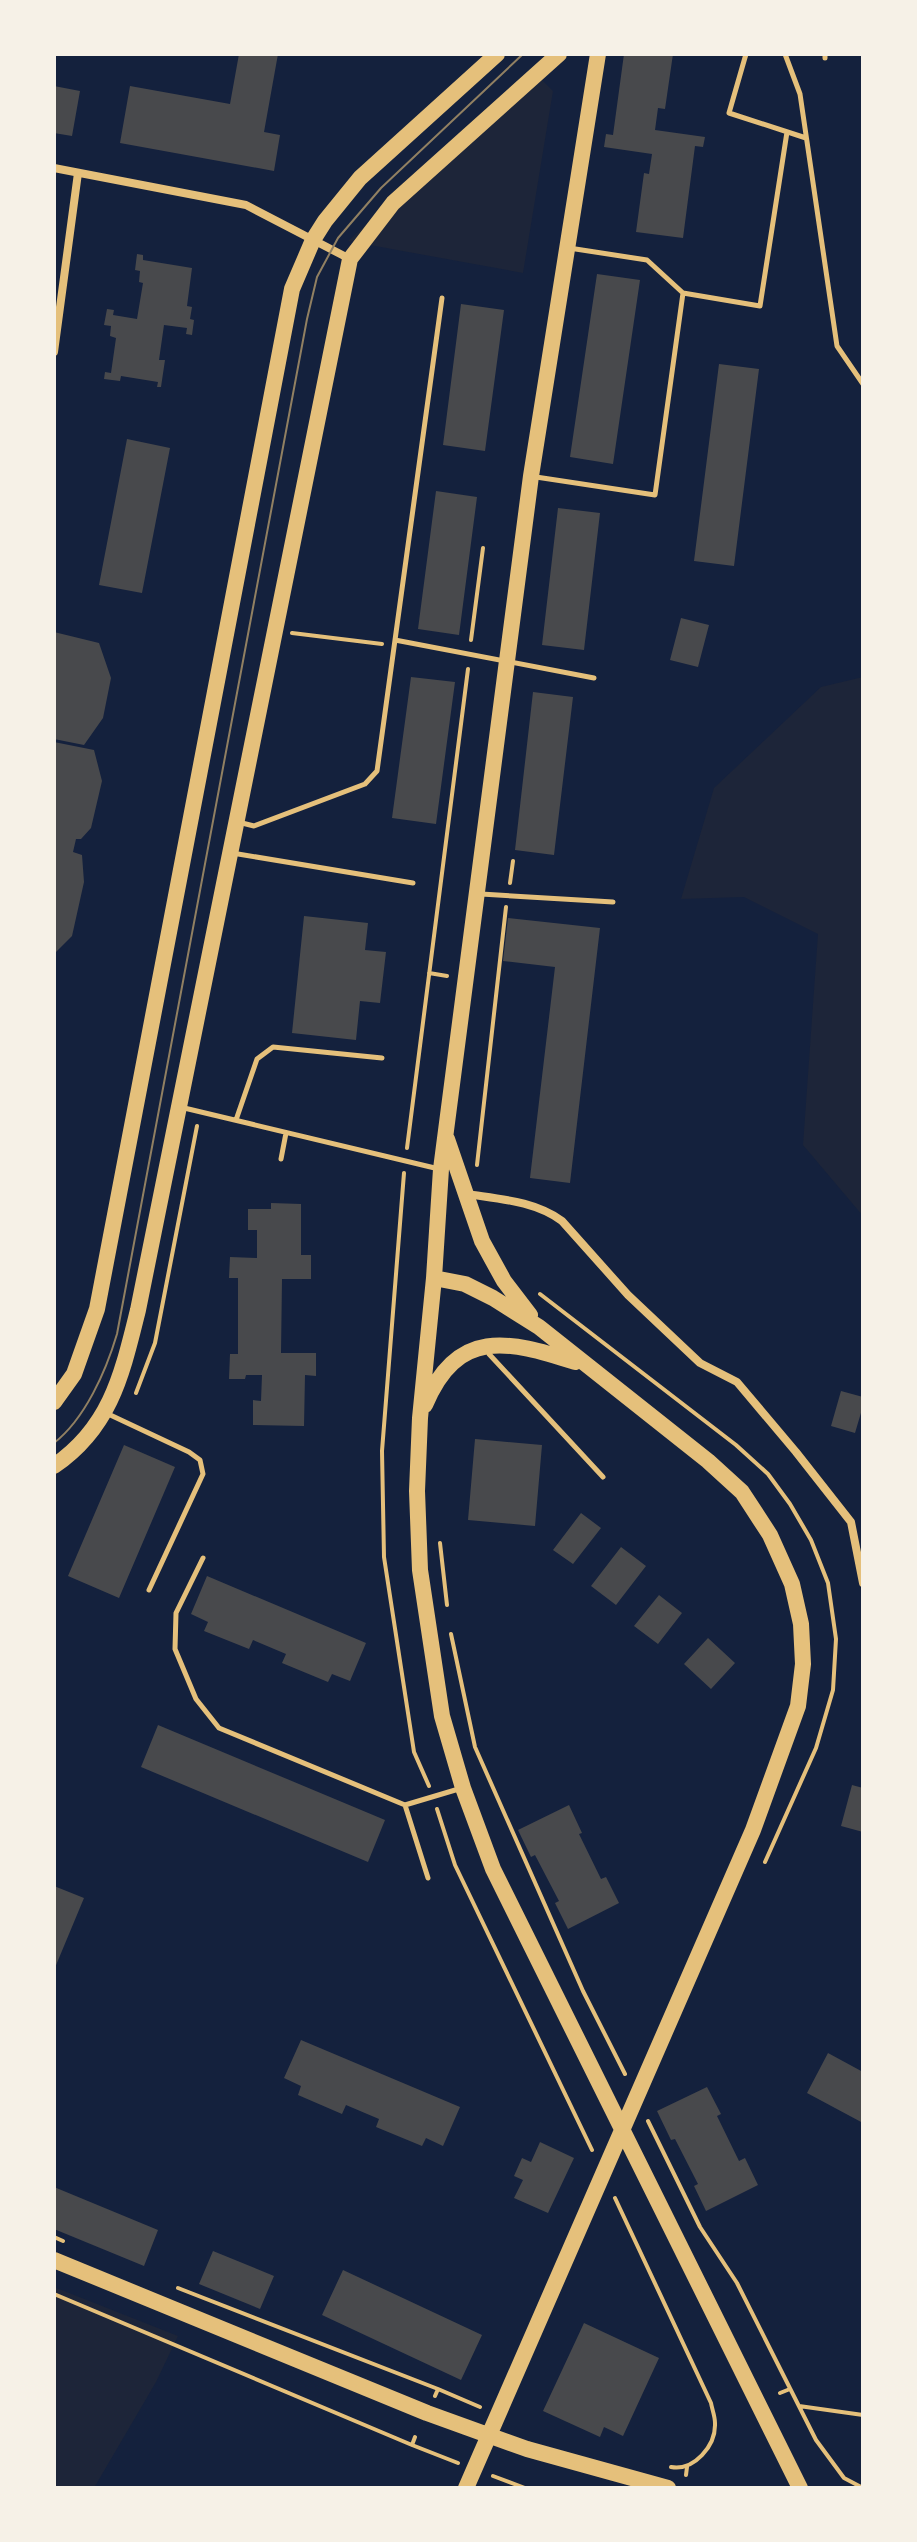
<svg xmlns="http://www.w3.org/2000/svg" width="917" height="2542" font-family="'Open Sans',sans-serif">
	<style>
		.green { fill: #1d2539 }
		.building { fill: #48494c }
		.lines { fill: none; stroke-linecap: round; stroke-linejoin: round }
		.path { stroke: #e5c07b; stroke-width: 4 }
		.service { stroke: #e5c07b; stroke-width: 5 }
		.minor { stroke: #e5c07b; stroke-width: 8 }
		.primary { stroke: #e5c07b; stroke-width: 16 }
		.tram { stroke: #918062; stroke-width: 2 }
	</style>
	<rect width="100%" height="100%" fill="#14213d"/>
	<path class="green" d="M 540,78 L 553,91 L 523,273 L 348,241 L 526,80 Z
		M 863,677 L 863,1216 L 803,1145 L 818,934 L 744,897 L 681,899 L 714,788 L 821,687 Z
		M 54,2287 L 178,2336 L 156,2382 L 94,2488 L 54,2488 Z"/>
	<path class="building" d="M 239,54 L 278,54 L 264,132 L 280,135 L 274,171 L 120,143 L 130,86 L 230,104 Z
		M 624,54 L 673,54 L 665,109 L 658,108 L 655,130 L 705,137 L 703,147 L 695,146 L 683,238 L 636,232 L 644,173 L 649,174 L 652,154 L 604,147 L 606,134 L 613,135 Z
		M 54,86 L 80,91 L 72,136 L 54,133 Z
		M 137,254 L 143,255 L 143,260 L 192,268 L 187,306 L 192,307 L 190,319 L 194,320 L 192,335 L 186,334 L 187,328 L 164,325 L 159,360 L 165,360 L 161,387 L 157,387 L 158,382 L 121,376 L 120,381 L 104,379 L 105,372 L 111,373 L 116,338 L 110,336 L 111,326 L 104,325 L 107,309 L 114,310 L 113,315 L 137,319 L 143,283 L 139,282 L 140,271 L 135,270 Z
		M 597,274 L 640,280 L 613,464 L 570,457 Z
		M 461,304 L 504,310 L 485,451 L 443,445 Z
		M 719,364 L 759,369 L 734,566 L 694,561 Z
		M 127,439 L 170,448 L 142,593 L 99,585 Z
		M 436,491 L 477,497 L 459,635 L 418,629 Z
		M 558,508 L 600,513 L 584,650 L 542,645 Z
		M 681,618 L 709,625 L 698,667 L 670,660 Z
		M 54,632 L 99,643 L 111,678 L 103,718 L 84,745 L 54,739 Z
		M 411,677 L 455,682 L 436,824 L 392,818 Z
		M 533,692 L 573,697 L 554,855 L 515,850 Z
		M 54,742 L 94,750 L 102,781 L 91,828 L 81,839 L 76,839 L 73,852 L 82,855 L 84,882 L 72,936 L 54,954 Z
		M 304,916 L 368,923 L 365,950 L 386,952 L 380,1003 L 360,1001 L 356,1040 L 292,1033 Z
		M 508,918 L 600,928 L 570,1183 L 530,1178 L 555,967 L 503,961 Z
		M 271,1203 L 301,1204 L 301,1255 L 311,1255 L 311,1279 L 282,1279 L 281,1353 L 316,1353 L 316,1376 L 305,1375 L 304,1426 L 253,1425 L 253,1400 L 261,1401 L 262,1375 L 246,1375 L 245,1379 L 229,1379 L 230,1354 L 238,1354 L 238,1278 L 229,1278 L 230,1257 L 257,1258 L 257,1230 L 248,1230 L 248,1209 L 271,1209 Z
		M 841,1391 L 863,1397 L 863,1406 L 855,1433 L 831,1426 Z
		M 475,1439 L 542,1445 L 535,1526 L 468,1520 Z
		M 124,1445 L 175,1467 L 119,1598 L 68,1576 Z
		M 581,1513 L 601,1528 L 573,1564 L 553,1550 Z
		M 621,1547 L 646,1566 L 616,1605 L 591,1586 Z
		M 207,1576 L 366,1643 L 350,1681 L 332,1674 L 328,1682 L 282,1663 L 286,1654 L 253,1640 L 249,1649 L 204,1631 L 208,1622 L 191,1614 Z
		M 659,1595 L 682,1613 L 658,1644 L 634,1626 Z
		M 708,1638 L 735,1663 L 711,1689 L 684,1664 Z
		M 158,1725 L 385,1820 L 368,1862 L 141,1767 Z
		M 852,1785 L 863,1788 L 863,1832 L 841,1826 Z
		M 569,1805 L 582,1833 L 579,1834 L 601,1879 L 606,1877 L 619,1903 L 568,1929 L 555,1903 L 559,1901 L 535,1855 L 531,1857 L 518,1830 Z
		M 54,1886 L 84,1898 L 54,1970 Z
		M 301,2040 L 460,2107 L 443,2146 L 426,2138 L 422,2146 L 376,2127 L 379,2119 L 346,2105 L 342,2114 L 298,2095 L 301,2086 L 284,2078 Z
		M 828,2053 L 863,2072 L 863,2123 L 807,2093 Z
		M 707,2087 L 721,2114 L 717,2116 L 739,2161 L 745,2158 L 758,2185 L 706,2211 L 694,2186 L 698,2184 L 675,2139 L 671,2140 L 657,2111 Z
		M 540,2142 L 574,2158 L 548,2213 L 514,2198 L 523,2180 L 514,2176 L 522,2158 L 531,2162 Z
		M 54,2187 L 158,2230 L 144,2266 L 54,2229 Z
		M 213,2251 L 274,2276 L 260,2309 L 199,2284 Z
		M 343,2270 L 482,2335 L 461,2380 L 322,2315 Z
		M 584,2323 L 659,2358 L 623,2436 L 604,2427 L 600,2437 L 543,2411 Z"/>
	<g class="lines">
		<path class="path" d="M 292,633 L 382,644
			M 471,640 L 483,548
			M 510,883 L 513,861
			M 429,973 L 447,976
			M 407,1148 L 468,669
			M 477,1165 L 506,907
			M 404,1173 L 382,1451 L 384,1557 L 414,1752 L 429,1786
			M 540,1294 L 736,1445 L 768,1474 L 790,1504 L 811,1540 L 828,1583 L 836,1639 L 833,1690 L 816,1748 L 765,1862
			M 136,1393 L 155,1343 L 197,1126
			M 440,1543 L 447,1605
			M 451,1634 L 475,1747 L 583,1991 L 625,2074
			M 437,1809 L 455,1865 L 592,2150
			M 648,2121 L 700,2227 L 737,2283 L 816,2440 L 844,2478 L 863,2488
			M 615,2198 L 711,2403 C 712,2409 715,2416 715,2423 C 716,2446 694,2471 671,2467
			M 54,2237 L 63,2241
			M 178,2288 L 438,2389 L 435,2396
			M 54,2294 L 412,2445 L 415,2437
			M 438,2389 L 480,2407
			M 780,2393 L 790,2389
			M 799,2406 L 863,2415
			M 412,2445 L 458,2463
			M 686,2475 L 687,2467
			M 493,2476 L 525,2488"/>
		<path class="service" d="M 746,54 L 729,113 L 806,138
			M 785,54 L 800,94 L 837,346 L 863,384
			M 825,58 L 825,54
			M 569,248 L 647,260 L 683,293 L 760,306 L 787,132
			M 536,477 L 655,495 L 683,293
			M 395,640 L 594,678
			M 238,822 L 254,826 L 365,784 L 377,771 L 442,298
			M 232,853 L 413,883
			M 481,894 L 613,902
			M 180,1107 L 439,1169
			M 236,1120 L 257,1059 L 273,1047 L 382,1058
			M 281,1159 L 286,1133
			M 489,1350 L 489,1354 L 603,1477
			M 106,1413 L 189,1452 L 200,1460 L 203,1474 L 149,1590
			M 203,1558 L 176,1613 L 175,1649 L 196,1699 L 219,1728 L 405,1805 L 462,1788
			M 405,1805 L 428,1878"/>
		<path class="minor" d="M 54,168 L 246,205 L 350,259
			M 54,352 L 78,173
			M 467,1194 C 499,1199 535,1201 562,1221 L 628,1295 L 700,1363 L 737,1382 L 796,1452 L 851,1522 L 863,1583"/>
		<path class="primary" d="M 598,54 L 531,476 L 441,1169 L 434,1278 L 420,1418 L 417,1491 L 420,1570 L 442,1716 L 463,1788 L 493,1869 L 800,2488
			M 447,1139 L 482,1241 L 504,1281 L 530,1315
			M 434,1278 L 465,1284 L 493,1298 L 539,1327 L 708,1461 L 742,1492 L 770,1535 L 792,1584 L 801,1624 L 803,1664 L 798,1706 L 753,1830 L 466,2488
			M 54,1402 L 74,1374 L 97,1309 L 292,289 L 313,240 L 325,221 L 360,178 L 497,54
			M 425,1405 C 457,1328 508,1340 575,1362
			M 54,1466 C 111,1427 122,1374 138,1310 L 350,259 L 393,203 L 559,54
			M 54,2260 L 427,2413 L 527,2449 L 668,2488"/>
		<path class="tram" d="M 54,1443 C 85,1419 106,1371 117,1334 L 307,319 L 317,277 L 338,238 L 381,188 L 523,54"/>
	</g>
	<rect width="917" height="2542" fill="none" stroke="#f6f1e7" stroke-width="112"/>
</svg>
